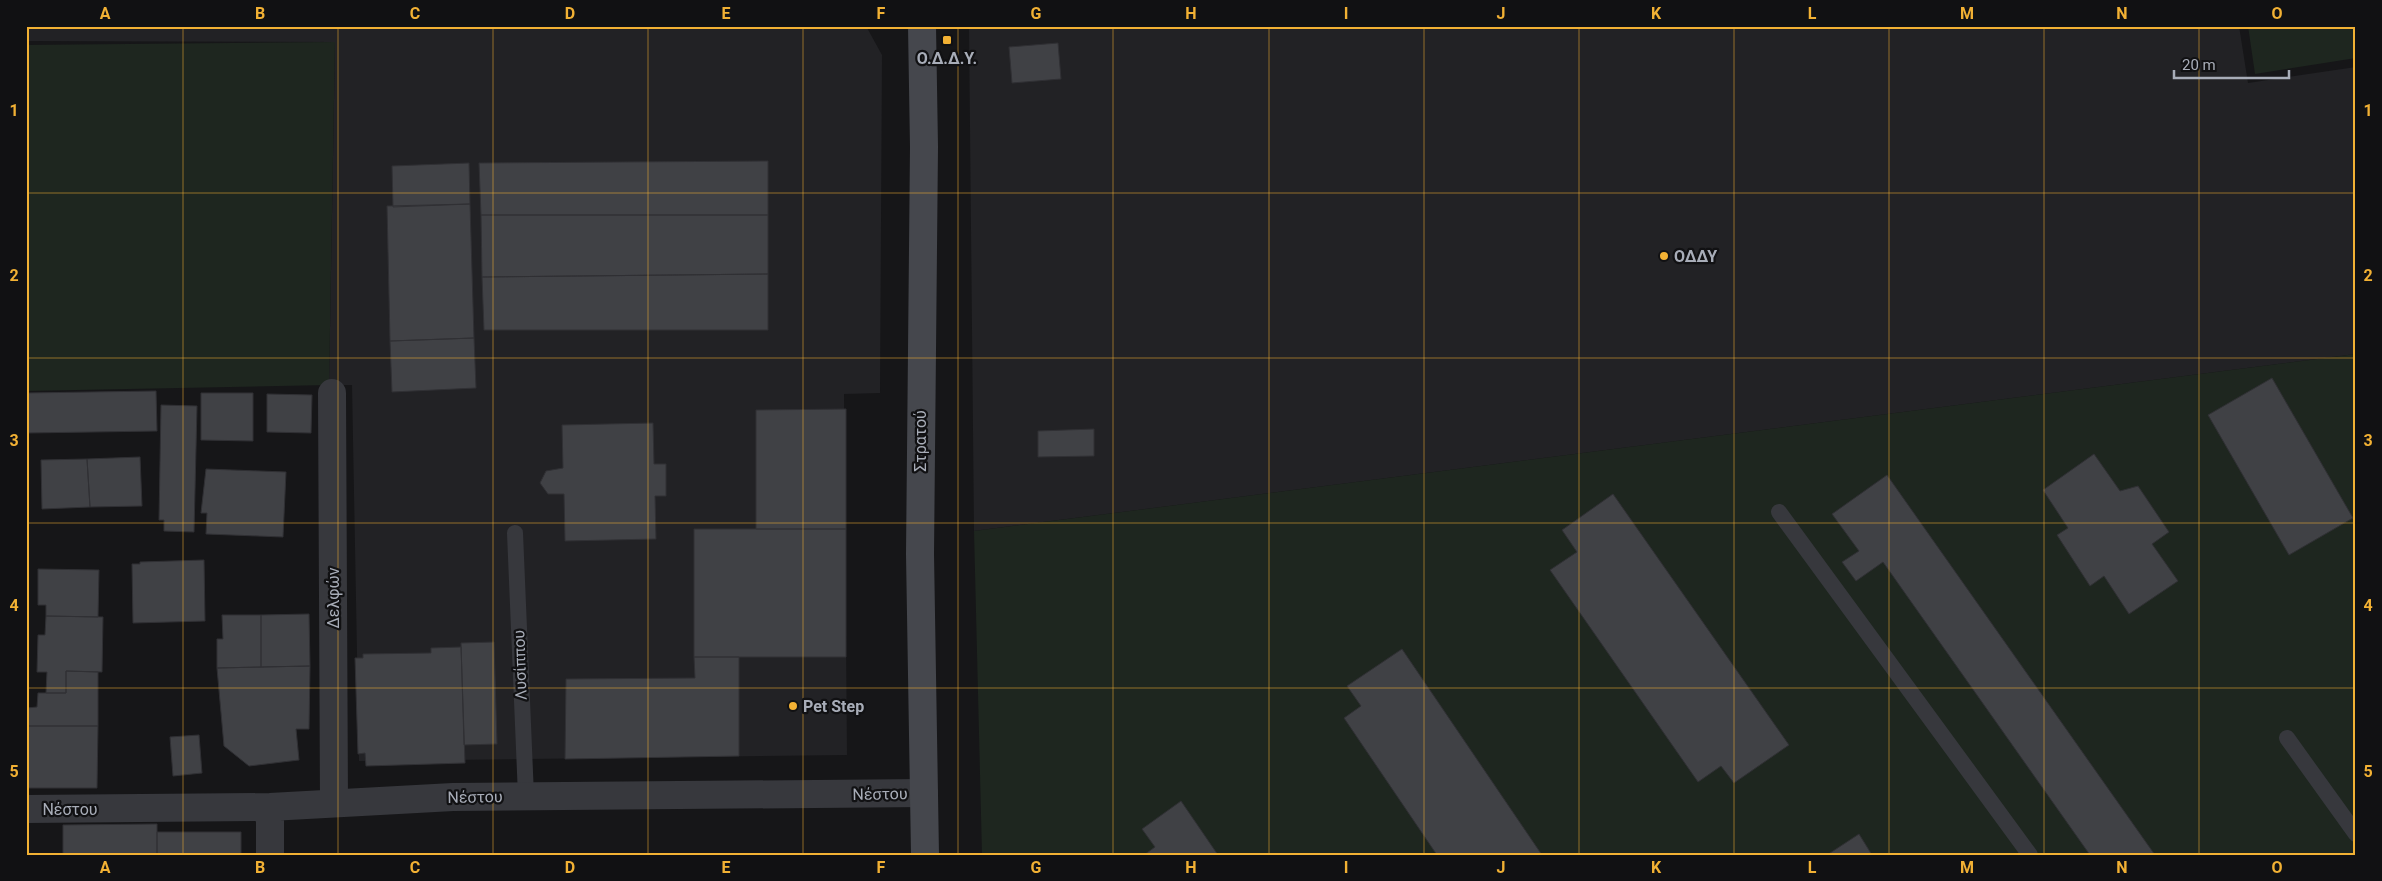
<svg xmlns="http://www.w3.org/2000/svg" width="2382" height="881" font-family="Roboto,sans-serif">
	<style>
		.built { fill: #222225 }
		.green { fill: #1e261f }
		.building { fill: #404145; stroke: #303034 }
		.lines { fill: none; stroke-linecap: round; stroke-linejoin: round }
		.service { stroke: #37383d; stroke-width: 16 }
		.minor { stroke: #37383d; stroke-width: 28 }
		.secondary { stroke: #45474d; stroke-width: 28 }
		.grid { fill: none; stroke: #f2b134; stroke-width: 1; stroke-opacity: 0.55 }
		.poi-dot { fill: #f2b134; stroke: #111113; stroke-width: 2 }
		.labels { text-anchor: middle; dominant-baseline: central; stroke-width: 4.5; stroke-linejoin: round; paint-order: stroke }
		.poi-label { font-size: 16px; font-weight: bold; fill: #a8adb8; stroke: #111113; text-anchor: start }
		.street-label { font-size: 16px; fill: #a8adb8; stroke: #111113 }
		.neatline { fill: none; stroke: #f2b134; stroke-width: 2 }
		.grid-label { font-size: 16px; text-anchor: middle; font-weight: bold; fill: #f2b134 }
	</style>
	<rect width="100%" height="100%" fill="#161618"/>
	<path class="built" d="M 26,26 L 866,26 L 882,55 L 880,393 L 844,394 L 847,755 L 359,761 L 352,385 L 329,385 L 335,42 L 26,41 Z
		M 969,26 L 2239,26 L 2248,83 L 2356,67 L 2356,354 L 974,531 Z"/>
	<path class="green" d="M 2248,26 L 2356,26 L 2356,58 L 2255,74 Z
		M 335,42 L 329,385 L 26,391 L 26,45 Z
		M 2356,354 L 2356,855 L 982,855 L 974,531 Z"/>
	<path class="building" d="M 1058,43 L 1061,79 L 1012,83 L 1009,47 Z
		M 768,161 L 768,215 L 481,215 L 479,163 Z
		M 469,163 L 470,204 L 393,207 L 392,166 Z
		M 470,204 L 474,338 L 390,341 L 387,206 Z
		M 481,215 L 768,215 L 768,274 L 482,277 Z
		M 768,274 L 768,330 L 484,330 L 482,277 Z
		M 474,338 L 476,388 L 392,392 L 390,341 Z
		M 2272,378 L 2353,518 L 2289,555 L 2208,415 Z
		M 156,391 L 157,431 L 26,433 L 26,393 Z
		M 201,393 L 253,393 L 253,441 L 201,440 Z
		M 267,394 L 312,395 L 311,433 L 267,432 Z
		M 161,405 L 197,406 L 194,532 L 164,531 L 164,520 L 159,520 Z
		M 846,409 L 846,529 L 756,529 L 756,410 Z
		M 653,423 L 654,464 L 666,464 L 666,496 L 655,496 L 656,539 L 565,541 L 564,494 L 548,494 L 540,483 L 546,471 L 563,468 L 562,425 Z
		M 1094,429 L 1094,456 L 1038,457 L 1038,431 Z
		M 2094,454 L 2120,491 L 2138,486 L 2169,532 L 2152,544 L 2178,581 L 2129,614 L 2104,576 L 2090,586 L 2057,535 L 2068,528 L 2043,490 Z
		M 140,457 L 142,506 L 90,507 L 87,459 Z
		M 87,459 L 90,507 L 42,509 L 41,460 Z
		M 206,469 L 286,472 L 283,537 L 206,534 L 207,513 L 201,513 Z
		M 1887,475 L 2155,855 L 2090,855 L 1883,562 L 1856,581 L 1842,562 L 1859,551 L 1832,514 Z
		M 1613,494 L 1789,745 L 1734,783 L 1721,766 L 1698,782 L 1550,570 L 1577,552 L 1562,530 Z
		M 694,529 L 846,529 L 846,657 L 694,657 Z
		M 204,560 L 205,621 L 133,623 L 132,564 L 140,564 L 140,562 Z
		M 38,569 L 99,570 L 98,617 L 46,616 L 46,605 L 38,605 Z
		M 309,614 L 310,666 L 261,667 L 261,615 Z
		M 222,615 L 261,615 L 261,667 L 217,668 L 217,639 L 223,639 Z
		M 46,616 L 103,617 L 102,672 L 66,671 L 66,693 L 46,693 L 47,672 L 37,672 L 38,635 L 45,635 Z
		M 494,642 L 497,744 L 464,745 L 461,643 Z
		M 461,647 L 465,763 L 366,766 L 365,753 L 358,754 L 355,658 L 363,658 L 363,654 L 431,653 L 431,648 Z
		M 1402,649 L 1542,855 L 1437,855 L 1344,718 L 1361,706 L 1347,686 Z
		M 694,657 L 739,657 L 739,756 L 565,759 L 566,679 L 695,678 Z
		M 310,666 L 309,729 L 296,729 L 299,760 L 249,766 L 224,746 L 217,668 Z
		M 66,671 L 98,672 L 98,726 L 27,726 L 27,708 L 37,707 L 38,693 L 66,693 Z
		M 27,726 L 98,726 L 97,788 L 26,788 Z
		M 199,735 L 202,773 L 173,776 L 170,737 Z
		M 1181,801 L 1218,855 L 1144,855 L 1155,847 L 1142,829 Z
		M 157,824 L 157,855 L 63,855 L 63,825 Z
		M 157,832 L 241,832 L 241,855 L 157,855 Z
		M 1859,834 L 1872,855 L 1827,855 Z"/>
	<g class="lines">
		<path class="service" d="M 1779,512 L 2030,855
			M 515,533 L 526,796
			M 2287,738 L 2356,834"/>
		<path class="minor" d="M 332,393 L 334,803
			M 270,807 L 270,855
			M 26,809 L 270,807 L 453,797 L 924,793"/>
		<path class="secondary" d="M 922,26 L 924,147 L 920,554 L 925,855"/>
	</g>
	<path class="grid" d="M 183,26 L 183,855M 338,26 L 338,855M 493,26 L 493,855M 648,26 L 648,855M 803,26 L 803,855M 958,26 L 958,855M 1113,26 L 1113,855M 1269,26 L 1269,855M 1424,26 L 1424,855M 1579,26 L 1579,855M 1734,26 L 1734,855M 1889,26 L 1889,855M 2044,26 L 2044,855M 2199,26 L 2199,855M 26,193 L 2356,193M 26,358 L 2356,358M 26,523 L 2356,523M 26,688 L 2356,688"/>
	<g class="poi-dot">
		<rect x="942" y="35" width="10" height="10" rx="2.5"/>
		<circle cx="1664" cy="256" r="5"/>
		<circle cx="793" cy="706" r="5"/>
	</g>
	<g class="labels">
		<g class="poi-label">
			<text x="947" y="58" text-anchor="middle">Ο.Δ.Δ.Υ.</text>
			<text x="1674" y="256">ΟΔΔΥ</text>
			<text x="803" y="706">Pet Step</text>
		</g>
		<g class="street-label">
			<text transform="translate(920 441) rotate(-90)">Στρατού</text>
			<text transform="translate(333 598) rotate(-90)">Δελφών</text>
			<text transform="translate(520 665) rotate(-92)">Λυσίππου</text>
			<text transform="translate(880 794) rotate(-1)">Νέστου</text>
			<text transform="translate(475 797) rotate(-1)">Νέστου</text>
			<text x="70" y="809">Νέστου</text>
		</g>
	</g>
	<rect width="2382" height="881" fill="none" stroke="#111113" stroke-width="55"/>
	<path d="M2174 70v8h115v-8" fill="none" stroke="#a8adb8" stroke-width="2.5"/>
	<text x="2182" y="70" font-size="15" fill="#a8adb8" stroke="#111113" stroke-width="4" paint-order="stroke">20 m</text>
	<rect x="28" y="28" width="2326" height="826" class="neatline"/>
	<g class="grid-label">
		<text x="105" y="19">A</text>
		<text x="260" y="19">B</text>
		<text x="415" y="19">C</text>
		<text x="570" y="19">D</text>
		<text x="726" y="19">E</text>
		<text x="881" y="19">F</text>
		<text x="1036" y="19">G</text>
		<text x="1191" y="19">H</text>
		<text x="1346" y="19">I</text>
		<text x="1501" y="19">J</text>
		<text x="1656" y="19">K</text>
		<text x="1812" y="19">L</text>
		<text x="1967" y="19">M</text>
		<text x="2122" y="19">N</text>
		<text x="2277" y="19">O</text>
		<text x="14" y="116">1</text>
		<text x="2368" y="116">1</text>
		<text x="14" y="281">2</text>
		<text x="2368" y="281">2</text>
		<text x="14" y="446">3</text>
		<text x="2368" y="446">3</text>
		<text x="14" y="611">4</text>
		<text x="2368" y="611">4</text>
		<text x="14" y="777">5</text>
		<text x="2368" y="777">5</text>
		<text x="105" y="873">A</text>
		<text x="260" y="873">B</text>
		<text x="415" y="873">C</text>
		<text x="570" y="873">D</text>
		<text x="726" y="873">E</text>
		<text x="881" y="873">F</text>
		<text x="1036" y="873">G</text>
		<text x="1191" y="873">H</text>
		<text x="1346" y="873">I</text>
		<text x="1501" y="873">J</text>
		<text x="1656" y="873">K</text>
		<text x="1812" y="873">L</text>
		<text x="1967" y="873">M</text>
		<text x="2122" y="873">N</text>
		<text x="2277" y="873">O</text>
	</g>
</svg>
